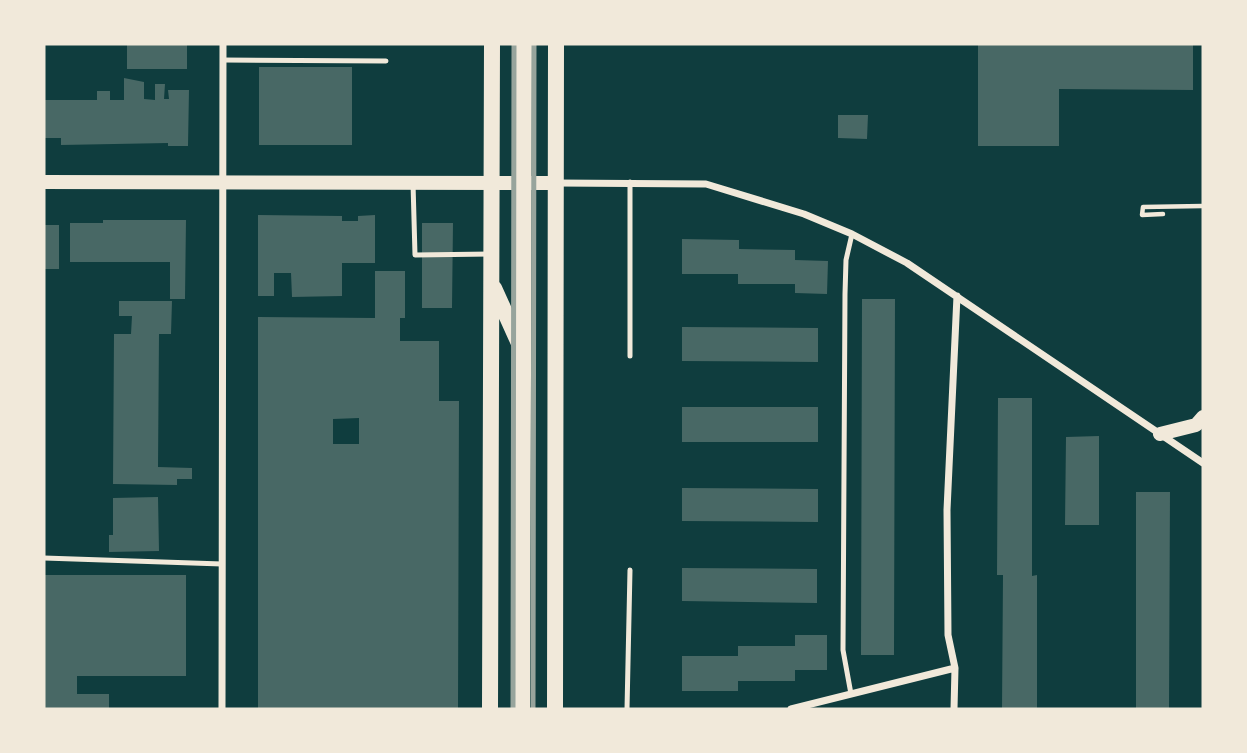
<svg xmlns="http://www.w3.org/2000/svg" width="1247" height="753" font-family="'Alegreya Sans',sans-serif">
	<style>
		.building { fill: #486865; fill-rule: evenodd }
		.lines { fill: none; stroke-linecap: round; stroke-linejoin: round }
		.path { stroke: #f1e9da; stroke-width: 4.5 }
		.service { stroke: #f1e9da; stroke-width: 5 }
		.minor { stroke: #f1e9da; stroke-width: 7 }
		.secondary { stroke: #f1e9da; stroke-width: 14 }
		.primary { stroke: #f1e9da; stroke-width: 16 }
		.rail { stroke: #97a49c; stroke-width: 5 }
	</style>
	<rect width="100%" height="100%" fill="#0f3d3e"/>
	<path class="building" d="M 127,44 L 187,44 L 187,69 L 127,69 Z
		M 978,44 L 1193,44 L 1193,90 L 1059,89 L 1059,146 L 978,146 Z
		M 259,67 L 352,67 L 352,145 L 259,145 Z
		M 124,78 L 144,82 L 144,99 L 155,100 L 155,84 L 165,84 L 164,99 L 169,99 L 168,90 L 189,90 L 188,146 L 168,146 L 168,143 L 61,145 L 61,138 L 44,138 L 44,100 L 97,100 L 97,91 L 110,91 L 110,100 L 124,100 Z
		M 838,115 L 868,115 L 867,139 L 838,138 Z
		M 258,215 L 342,216 L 342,221 L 358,221 L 358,216 L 375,215 L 375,263 L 342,263 L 342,296 L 292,297 L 291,273 L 274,273 L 274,296 L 258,296 Z
		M 103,220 L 186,220 L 185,299 L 170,299 L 170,262 L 70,262 L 70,223 L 103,223 Z
		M 422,223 L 453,223 L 452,308 L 422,308 Z
		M 44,225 L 59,225 L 59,269 L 44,269 Z
		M 682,239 L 739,240 L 739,249 L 795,250 L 795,260 L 828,261 L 827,294 L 795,293 L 795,284 L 738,284 L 738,274 L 682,274 Z
		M 375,271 L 405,271 L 405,318 L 400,318 L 400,341 L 439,341 L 439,401 L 459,401 L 458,709 L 258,709 L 258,317 L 375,318 ZM 359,418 L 359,444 L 333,444 L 333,419 Z
		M 862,299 L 895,299 L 894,655 L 861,655 Z
		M 119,301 L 172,301 L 171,334 L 159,334 L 158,467 L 192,468 L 192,479 L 177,479 L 177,485 L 113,484 L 114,334 L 131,334 L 132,316 L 119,316 Z
		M 682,327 L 818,328 L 818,362 L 682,361 Z
		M 998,398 L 1032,398 L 1032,576 L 1037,575 L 1037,709 L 1002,709 L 1003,575 L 997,575 Z
		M 682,407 L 818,407 L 818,442 L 682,442 Z
		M 1099,436 L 1099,525 L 1065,525 L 1066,437 Z
		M 682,488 L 818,489 L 818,522 L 682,521 Z
		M 1136,492 L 1170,492 L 1169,709 L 1136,709 Z
		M 158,497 L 159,551 L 109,552 L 109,535 L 113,535 L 113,498 Z
		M 682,568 L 817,569 L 817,603 L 682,601 Z
		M 44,575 L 186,575 L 186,676 L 77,676 L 77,694 L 109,694 L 109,709 L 44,709 Z
		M 795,635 L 827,635 L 827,670 L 795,670 L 795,681 L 738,681 L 738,691 L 682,691 L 682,656 L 738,656 L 738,646 L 795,646 Z"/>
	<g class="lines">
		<path class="path" d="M 1163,214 L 1142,215 L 1143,207 L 1203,206"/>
		<path class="service" d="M 223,60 L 386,61
			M 413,183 L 415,255 L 491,254
			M 630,356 L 630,182
			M 44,558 L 222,564
			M 851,694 L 843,650 L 845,294 L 846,260 L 852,234
			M 627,709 L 630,570"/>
		<path class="minor" d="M 556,183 L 706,184 L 804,214 L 852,234 L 907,263 L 1203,463
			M 222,709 L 223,44
			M 791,709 L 955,668
			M 954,709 L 955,668 L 948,635 L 947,510 L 957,296"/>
		<path class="secondary" d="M 44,182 L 555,183
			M 1160,434 L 1196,425 L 1203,417"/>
		<path class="primary" d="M 494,288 L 521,348
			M 490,709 L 492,44
			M 522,709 L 524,44
			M 555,709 L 556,44"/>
		<path class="rail" d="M 513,709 L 514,44
			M 533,709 L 534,44"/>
	</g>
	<rect width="1247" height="753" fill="none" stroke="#f1e9da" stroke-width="91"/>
</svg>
